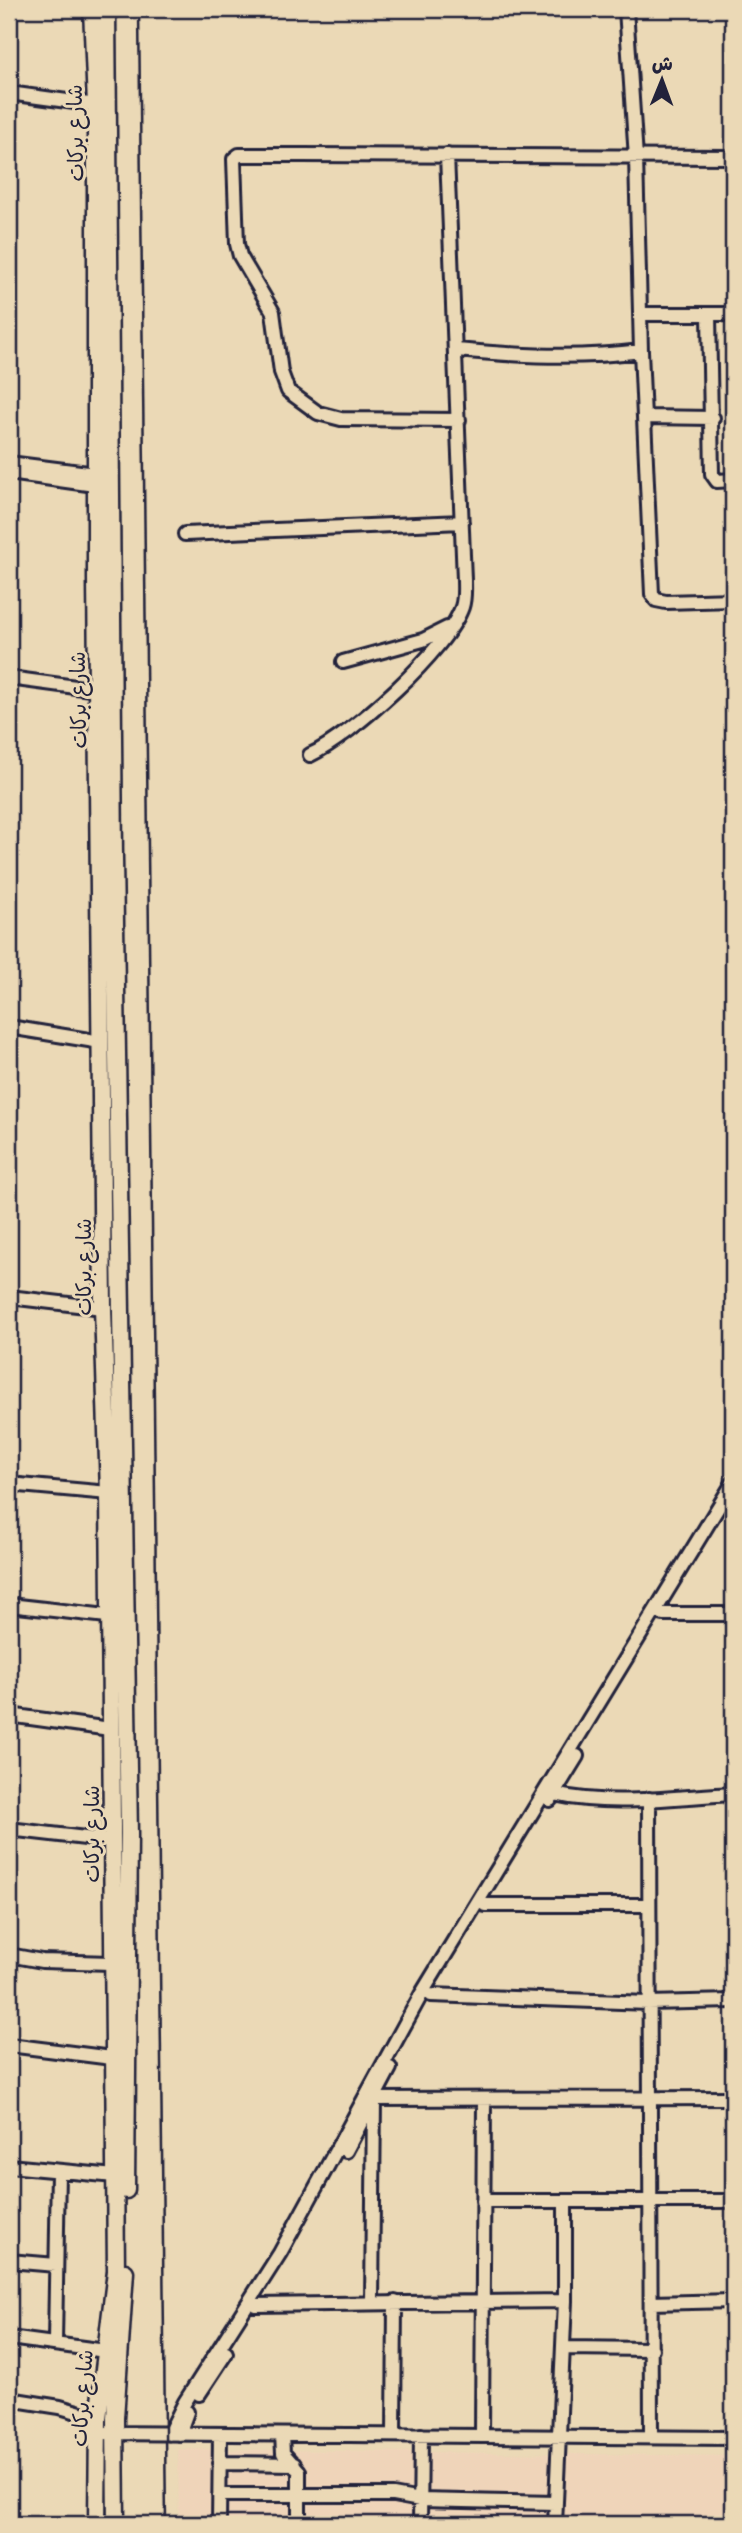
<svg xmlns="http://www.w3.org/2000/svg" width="742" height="2533" font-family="Mali,'Playpen Sans Arabic',sans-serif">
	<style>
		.built { fill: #efd4b9 }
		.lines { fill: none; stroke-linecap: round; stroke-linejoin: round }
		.minor-casing { stroke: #22223b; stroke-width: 18 }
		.major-casing { stroke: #22223b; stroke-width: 21 }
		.minor { stroke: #ebd9b6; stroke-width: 12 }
		.major { stroke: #ebd9b6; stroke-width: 16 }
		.rail { stroke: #22223b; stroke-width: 2.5 }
		.labels { text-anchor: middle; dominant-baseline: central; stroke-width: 6; stroke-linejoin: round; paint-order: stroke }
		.street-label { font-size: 21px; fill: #22223b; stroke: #ebd9b6 }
	</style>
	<rect width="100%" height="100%" fill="#ebd9b6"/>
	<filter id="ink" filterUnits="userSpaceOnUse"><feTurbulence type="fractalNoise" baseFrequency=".0143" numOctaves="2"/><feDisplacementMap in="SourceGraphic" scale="14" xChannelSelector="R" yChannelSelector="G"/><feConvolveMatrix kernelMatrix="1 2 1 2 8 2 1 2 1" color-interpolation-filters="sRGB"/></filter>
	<g filter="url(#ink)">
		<path class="built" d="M 178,2449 L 733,2456 L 733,2524 L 179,2524 Z"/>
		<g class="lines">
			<defs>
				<path id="minor" d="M 626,9 L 636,158 L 641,351 L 652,594 L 656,600 L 666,602 L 733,600
					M 9,93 L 96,105
					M 641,314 L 733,314
					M 709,315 L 712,474 L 717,481 L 733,480
					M 457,350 C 519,356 578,359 641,351
					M 644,417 L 713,418
					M 459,420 L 341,419 L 318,413 L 288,391 L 281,372 L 273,312 L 240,256 L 237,244 L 234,159 L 239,155 L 301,155 L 733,157
					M 9,463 L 104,475
					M 9,473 L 102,486
					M 185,534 L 462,522
					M 343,662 L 423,640 L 447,628
					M 9,678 L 98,690
					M 310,755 C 351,736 447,650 462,607 C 465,598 464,589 464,580 L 447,155
					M 9,1027 L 101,1042
					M 9,1297 L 103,1308
					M 9,1484 L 109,1493
					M 9,1605 L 116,1617
					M 663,1614 L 733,1614
					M 9,1715 L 110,1729
					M 554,1794 C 611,1807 675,1797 733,1794
					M 649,1799 L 651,2436
					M 550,1800 L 577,1756
					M 9,1829 L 111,1841
					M 485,1905 L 648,1905
					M 9,1955 L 42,1961 L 111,1963
					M 431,1995 L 648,2003 L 733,2001
					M 9,2045 L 112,2058
					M 346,2151 L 390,2068
					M 9,2166 L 115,2176
					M 483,2201 L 733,2201
					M 9,2261 L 56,2265
					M 372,2302 L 374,2099 L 733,2098
					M 651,2303 L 733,2301
					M 255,2305 L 565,2301
					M 9,2338 L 106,2351
					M 55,2342 L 58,2171
					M 564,2348 L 652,2349
					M 199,2394 L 226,2353
					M 9,2399 L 60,2407 L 98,2418
					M 98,2433 L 733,2438
					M 169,2434 L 185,2402 L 280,2253 L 422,1993 L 733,1483
					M 179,2434 L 187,2412
					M 394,2434 L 395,2302
					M 282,2435 L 283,2453 L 299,2471 L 299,2524
					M 482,2435 L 484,2100
					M 219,2463 L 294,2464
					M 219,2495 L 393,2495 L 420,2500 L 555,2503
					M 219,2524 L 220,2434
					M 420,2524 L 421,2435
					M 555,2524 L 565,2301 L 565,2202"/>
				<path id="major" d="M 92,9 L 96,105 L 96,579 L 103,1308 L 109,1493 L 116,2271 L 98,2418 L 97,2524
					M 107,9 L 114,858 L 129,1834 L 126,2190
					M 116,2524 L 115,2418 L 125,2272"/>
			</defs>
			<use href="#minor" class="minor-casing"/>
			<use href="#major" class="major-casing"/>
			<use href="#minor" class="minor"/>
			<use href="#major" class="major"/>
			<path class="rail" d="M 139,9 L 166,2524"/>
		</g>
	</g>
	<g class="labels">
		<g class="street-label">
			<text transform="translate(74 133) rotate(-91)">شارع بركات</text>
			<text transform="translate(77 700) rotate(-91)">شارع بركات</text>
			<text transform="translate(82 1267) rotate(-90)">شارع بركات</text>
			<text transform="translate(90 1834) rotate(-90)">شارع بركات</text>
			<text transform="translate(81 2398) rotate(-86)">شارع بركات</text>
		</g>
	</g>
	<rect width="742" height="2533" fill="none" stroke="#ebd9b6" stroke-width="35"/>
	<rect x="18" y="18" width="707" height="2498" fill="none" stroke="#22223b" stroke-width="2.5" filter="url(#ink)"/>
	<g transform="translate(662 80) rotate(1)" stroke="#ebd9b6" stroke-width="5" paint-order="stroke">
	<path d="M0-5L12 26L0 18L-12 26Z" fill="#22223b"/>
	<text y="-10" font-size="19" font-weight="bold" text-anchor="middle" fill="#22223b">ش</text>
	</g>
</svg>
